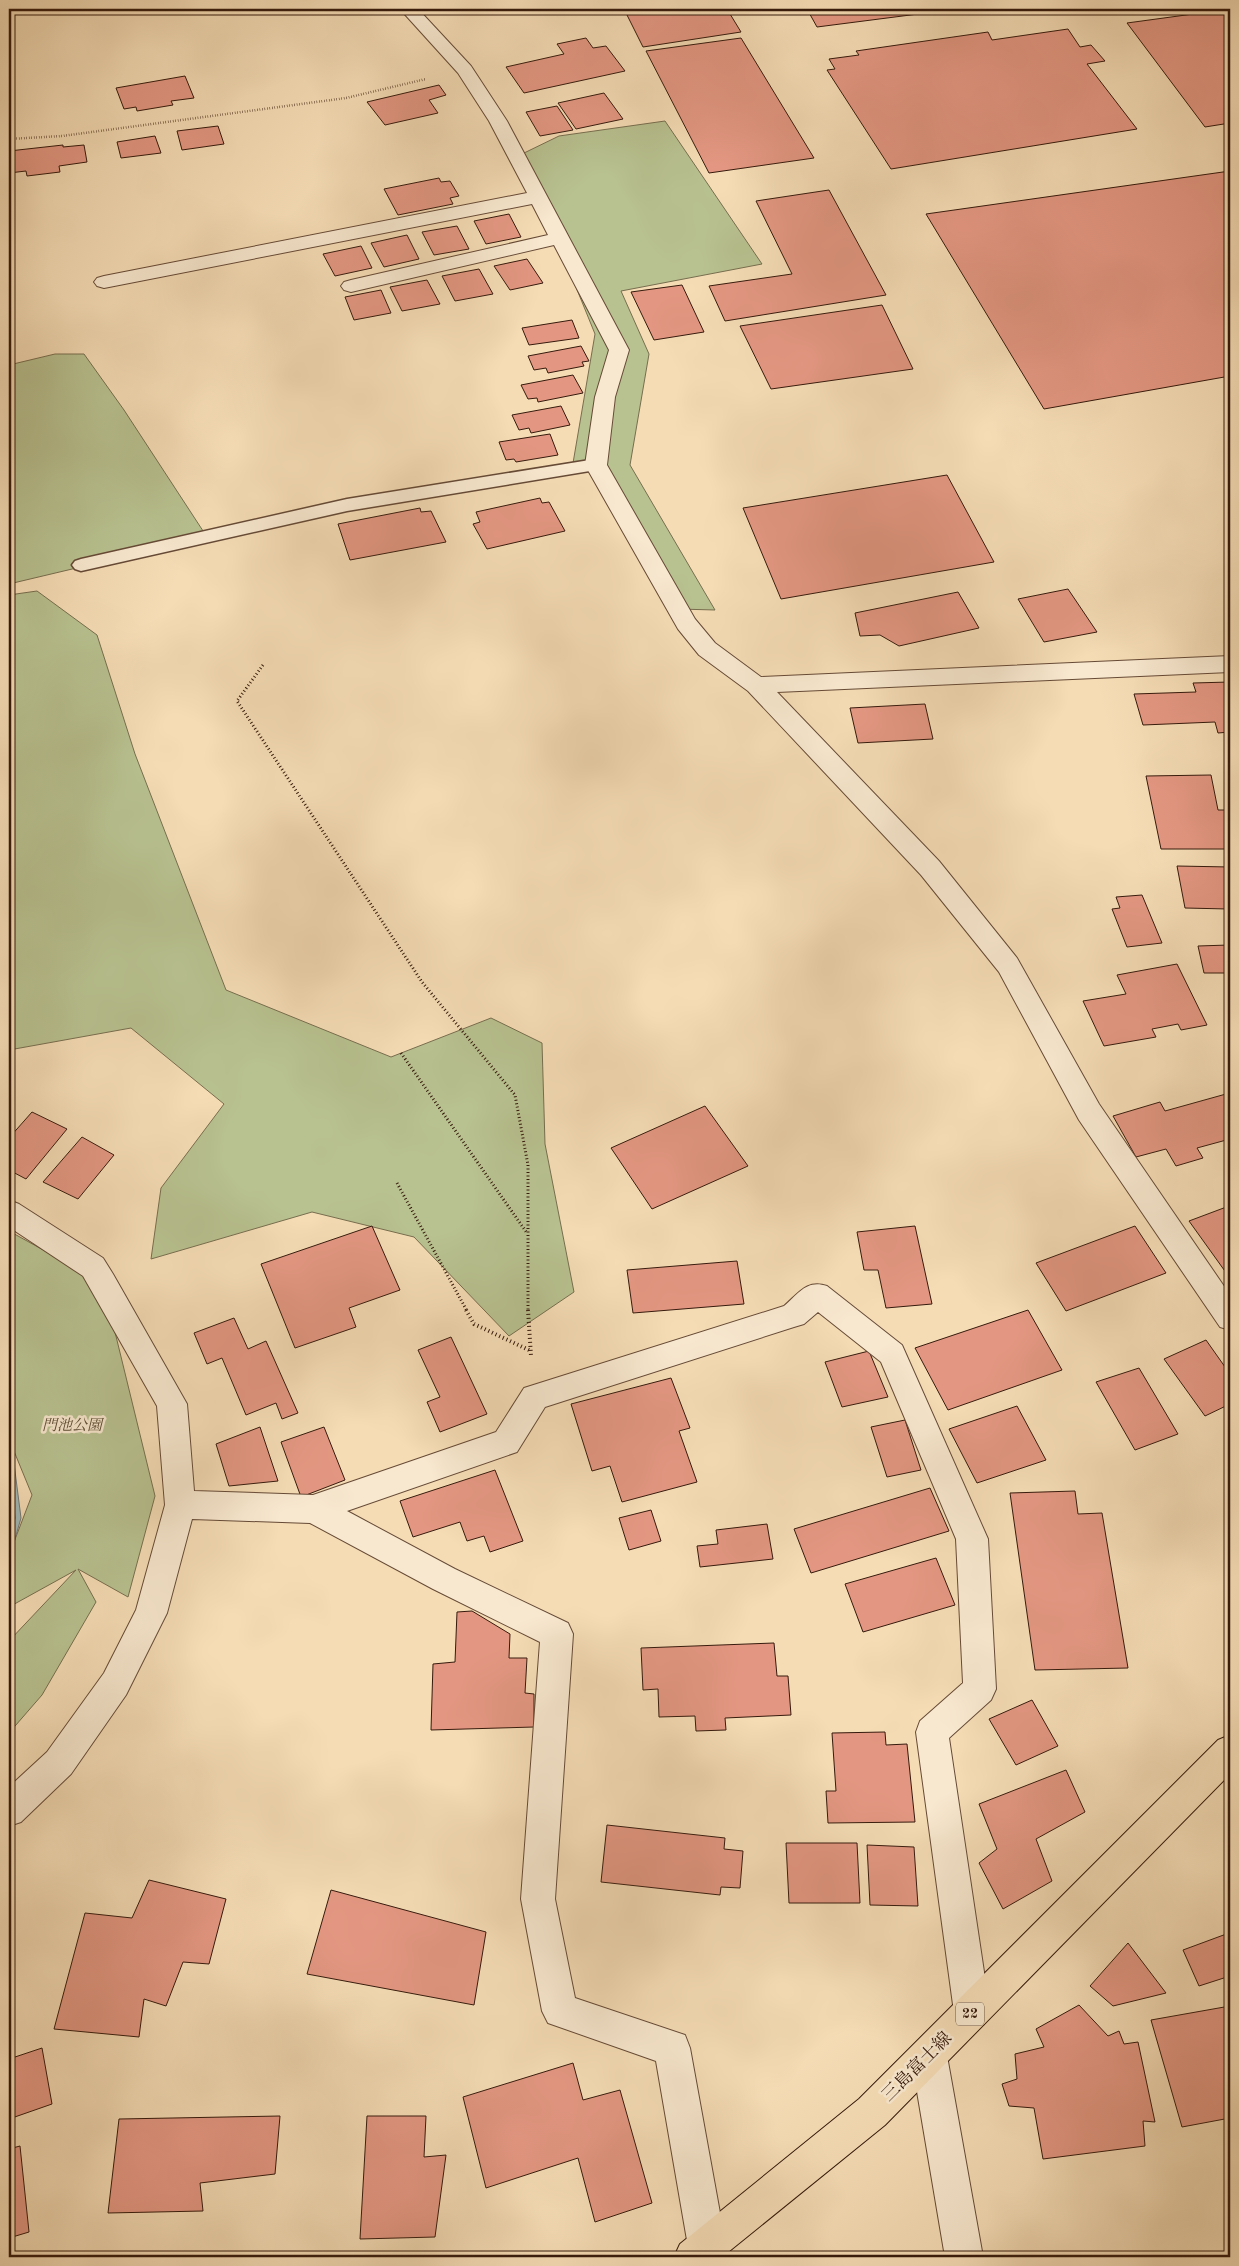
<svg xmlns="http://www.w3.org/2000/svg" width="1239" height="2266" font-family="'Old Standard TT','Noto Serif JP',serif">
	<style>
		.green { fill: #b8c190; stroke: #776e4e }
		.water { fill: #a0b9b8; stroke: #767973 }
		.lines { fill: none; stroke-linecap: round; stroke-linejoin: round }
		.shore { stroke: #6b6a62; stroke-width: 1 }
		.building { fill: #e39782; stroke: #361a0c }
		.lane-casing { stroke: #664a36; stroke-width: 3 }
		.street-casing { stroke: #664a36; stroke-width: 2 }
		.primary-casing { stroke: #361a0c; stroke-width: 2 }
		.path-far2 { stroke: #361a0c; stroke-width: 2.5; stroke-dasharray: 0.5 2; stroke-linecap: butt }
		.path-far1 { stroke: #361a0c; stroke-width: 3; stroke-dasharray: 1 2.5; stroke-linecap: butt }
		.path { stroke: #361a0c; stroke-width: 4; stroke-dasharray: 1 3; stroke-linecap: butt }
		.lane { fill: #f8e8cf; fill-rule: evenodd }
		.street { fill: #f8e8cf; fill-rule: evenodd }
		.primary { fill: #f5dcb5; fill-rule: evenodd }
		.labels { text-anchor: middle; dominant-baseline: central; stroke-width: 5; stroke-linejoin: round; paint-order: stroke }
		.shield { fill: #f8e8cf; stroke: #705846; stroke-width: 1 }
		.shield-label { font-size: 14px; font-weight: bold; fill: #361a0c }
		.park-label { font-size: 15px; font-style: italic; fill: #5d4c34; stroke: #f8e8cf }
		.near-street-label { font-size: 18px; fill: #361a0c; stroke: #f8e8cf }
	</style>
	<rect width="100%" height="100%" fill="#f5dcb5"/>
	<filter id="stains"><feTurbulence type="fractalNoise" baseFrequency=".004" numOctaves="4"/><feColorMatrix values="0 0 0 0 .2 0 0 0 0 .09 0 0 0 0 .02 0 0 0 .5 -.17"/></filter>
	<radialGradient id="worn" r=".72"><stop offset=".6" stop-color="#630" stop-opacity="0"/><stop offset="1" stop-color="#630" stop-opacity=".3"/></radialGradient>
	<path class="green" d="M 665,121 L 762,264 L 621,291 L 649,354 L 630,465 L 715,610 L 678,609 L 596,465 L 572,469 L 595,334 L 522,154 L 559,136 Z
		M 55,354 L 84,354 L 124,410 L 207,537 L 9,584 L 9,365 Z
		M 37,591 L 97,635 L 135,754 L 226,990 L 391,1057 L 491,1018 L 542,1043 L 545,1144 L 574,1292 L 509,1336 L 414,1237 L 312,1212 L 151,1259 L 161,1188 L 224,1104 L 131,1028 L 9,1050 L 9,595 Z
		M 9,1231 L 103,1283 L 155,1496 L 128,1597 L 78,1569 L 96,1602 L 42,1695 L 9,1733 L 9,1641 L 76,1570 L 9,1607 L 9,1555 L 32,1495 L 9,1439 Z"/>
	<path class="water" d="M 9,1435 L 11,1440 L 21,1518 L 9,1560 Z"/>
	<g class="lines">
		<path class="shore" d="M 9,1462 L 15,1518 L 9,1542"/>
	</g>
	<path class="building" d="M 624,9 L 727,9 L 741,32 L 643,47 Z
		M 807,9 L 957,9 L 817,27 Z
		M 1230,9 L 1230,123 L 1205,127 L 1127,23 Z
		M 1068,29 L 1080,47 L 1091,45 L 1105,61 L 1087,64 L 1137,129 L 891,169 L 827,70 L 835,69 L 829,59 L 859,55 L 856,51 L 988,32 L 992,40 Z
		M 586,38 L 593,48 L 606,46 L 625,71 L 524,93 L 506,67 L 564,54 L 557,44 Z
		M 741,38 L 814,158 L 709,173 L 646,51 Z
		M 185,76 L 194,98 L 171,101 L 173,105 L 137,111 L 136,107 L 124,109 L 116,88 Z
		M 439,85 L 446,95 L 429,100 L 438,113 L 385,125 L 367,102 Z
		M 604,93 L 623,119 L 576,129 L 558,103 Z
		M 557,106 L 573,130 L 540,136 L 526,112 Z
		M 218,126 L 224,144 L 182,150 L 177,131 Z
		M 155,136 L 161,153 L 121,158 L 117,142 Z
		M 63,145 L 63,147 L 84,145 L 87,162 L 59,166 L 60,172 L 27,176 L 26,171 L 9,173 L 9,151 Z
		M 1230,171 L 1230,376 L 1044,409 L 926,214 Z
		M 439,178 L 441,182 L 450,181 L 459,196 L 450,198 L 453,204 L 398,215 L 384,189 Z
		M 829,190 L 886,295 L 725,321 L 709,286 L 792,274 L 756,201 Z
		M 509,214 L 521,237 L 486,244 L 474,221 Z
		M 457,226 L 469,249 L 434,255 L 422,232 Z
		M 407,235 L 419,259 L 384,267 L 371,243 Z
		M 361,246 L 372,268 L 335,276 L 323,254 Z
		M 527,259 L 543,283 L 510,290 L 494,266 Z
		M 479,269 L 493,294 L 455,301 L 442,276 Z
		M 427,280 L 440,304 L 402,311 L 390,287 Z
		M 682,285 L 704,332 L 654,340 L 631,292 Z
		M 381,290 L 391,313 L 354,320 L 345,297 Z
		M 882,305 L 913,369 L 771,389 L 740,326 Z
		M 572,320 L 579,338 L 529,345 L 522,328 Z
		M 581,346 L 589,361 L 582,362 L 584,366 L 548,373 L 546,368 L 534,370 L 528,356 Z
		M 573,375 L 583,393 L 538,402 L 537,398 L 528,399 L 521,385 Z
		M 561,406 L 570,425 L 531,433 L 529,428 L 519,430 L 512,415 Z
		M 550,434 L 558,455 L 516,462 L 514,459 L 506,460 L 499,442 Z
		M 947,475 L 994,562 L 781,599 L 743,508 Z
		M 540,498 L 542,503 L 549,502 L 565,531 L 487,549 L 473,524 L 480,522 L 476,512 Z
		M 420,508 L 421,512 L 431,511 L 446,542 L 350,560 L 338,524 Z
		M 1068,589 L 1097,632 L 1044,642 L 1018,599 Z
		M 958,592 L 979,628 L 899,646 L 880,635 L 860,636 L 855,613 Z
		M 1230,682 L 1230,732 L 1218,733 L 1215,722 L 1143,725 L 1134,694 L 1196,692 L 1193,683 Z
		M 925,704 L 933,739 L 858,743 L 850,708 Z
		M 1211,775 L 1218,810 L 1230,810 L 1230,849 L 1161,849 L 1146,776 Z
		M 1177,866 L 1230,867 L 1230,916 L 1228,909 L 1185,908 Z
		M 1142,895 L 1162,943 L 1127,947 L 1112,909 L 1120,908 L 1116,897 Z
		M 1229,945 L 1230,973 L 1204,973 L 1198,946 Z
		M 1177,964 L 1207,1025 L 1181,1030 L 1178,1024 L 1152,1029 L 1156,1037 L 1104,1046 L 1083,1001 L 1126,994 L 1117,975 Z
		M 1226,1094 L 1230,1101 L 1230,1139 L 1197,1148 L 1203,1158 L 1176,1166 L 1166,1149 L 1136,1157 L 1113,1116 L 1160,1102 L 1165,1111 Z
		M 705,1106 L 748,1166 L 652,1209 L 611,1148 Z
		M 32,1112 L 67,1129 L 26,1179 L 9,1170 L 9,1138 Z
		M 82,1137 L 114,1155 L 78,1199 L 43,1182 Z
		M 1229,1206 L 1230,1273 L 1227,1274 L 1189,1221 Z
		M 372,1226 L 400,1290 L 349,1308 L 356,1327 L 295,1348 L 261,1264 Z
		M 915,1226 L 932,1304 L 886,1308 L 878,1270 L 864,1270 L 857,1232 Z
		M 1135,1226 L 1166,1273 L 1066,1311 L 1036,1263 Z
		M 737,1261 L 744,1304 L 633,1313 L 627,1270 Z
		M 1028,1310 L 1062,1370 L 948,1410 L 915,1348 Z
		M 234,1318 L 248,1349 L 266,1341 L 298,1413 L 282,1419 L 276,1403 L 246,1415 L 222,1358 L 207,1364 L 194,1333 Z
		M 451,1337 L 487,1414 L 440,1432 L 427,1402 L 440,1397 L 418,1350 Z
		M 1206,1340 L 1230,1374 L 1230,1404 L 1205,1416 L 1164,1359 Z
		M 869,1351 L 888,1397 L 842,1407 L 825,1362 Z
		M 1139,1368 L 1178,1434 L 1135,1450 L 1096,1382 Z
		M 671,1378 L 690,1428 L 679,1431 L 697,1482 L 622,1502 L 610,1466 L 592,1471 L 571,1404 Z
		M 1017,1406 L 1046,1460 L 977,1483 L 949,1429 Z
		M 905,1420 L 921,1470 L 887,1477 L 871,1427 Z
		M 260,1427 L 278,1481 L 229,1486 L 216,1444 Z
		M 324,1427 L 345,1480 L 301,1497 L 281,1442 Z
		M 495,1470 L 523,1541 L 490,1552 L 484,1536 L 467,1541 L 460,1522 L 413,1537 L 400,1501 Z
		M 930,1488 L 949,1531 L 811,1573 L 794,1529 Z
		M 1075,1491 L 1078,1514 L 1102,1513 L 1128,1668 L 1035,1670 L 1010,1493 Z
		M 651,1510 L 661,1541 L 629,1550 L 619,1518 Z
		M 767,1524 L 773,1559 L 700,1567 L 697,1546 L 718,1544 L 716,1530 Z
		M 936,1558 L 955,1605 L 863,1632 L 845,1584 Z
		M 472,1611 L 510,1634 L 509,1658 L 527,1658 L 525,1693 L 534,1694 L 534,1727 L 431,1730 L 433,1664 L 455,1662 L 457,1612 Z
		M 774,1643 L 777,1676 L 788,1676 L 791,1715 L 725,1718 L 726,1730 L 696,1731 L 695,1716 L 659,1717 L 658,1689 L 643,1690 L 641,1648 Z
		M 1032,1700 L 1058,1746 L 1016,1765 L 989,1719 Z
		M 885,1732 L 886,1745 L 907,1744 L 915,1822 L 828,1823 L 826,1791 L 836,1791 L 832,1733 Z
		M 1066,1770 L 1085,1812 L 1036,1839 L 1052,1881 L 1003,1909 L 979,1863 L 997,1849 L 979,1804 Z
		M 607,1825 L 725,1838 L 724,1849 L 743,1851 L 740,1888 L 721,1887 L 720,1895 L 601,1882 Z
		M 786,1843 L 857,1843 L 860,1903 L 789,1903 Z
		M 867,1845 L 914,1847 L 918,1906 L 870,1905 Z
		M 149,1880 L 226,1899 L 209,1964 L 183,1962 L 166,2006 L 144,1999 L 139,2037 L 54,2029 L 85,1913 L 132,1918 Z
		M 331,1890 L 486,1932 L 474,2005 L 307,1974 Z
		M 1229,1933 L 1230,1976 L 1199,1986 L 1183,1950 Z
		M 1128,1943 L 1166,1993 L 1113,2006 L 1090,1986 Z
		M 1079,2005 L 1108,2036 L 1119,2031 L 1124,2044 L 1138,2042 L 1155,2122 L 1143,2121 L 1145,2146 L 1043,2159 L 1034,2108 L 1009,2106 L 1002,2084 L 1017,2079 L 1015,2054 L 1044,2047 L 1036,2029 Z
		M 1230,2006 L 1230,2118 L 1182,2127 L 1151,2020 Z
		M 42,2048 L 52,2104 L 9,2119 L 9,2059 Z
		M 573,2063 L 583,2100 L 620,2090 L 652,2203 L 595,2222 L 578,2158 L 486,2188 L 463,2097 Z
		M 280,2116 L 275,2174 L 200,2183 L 203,2211 L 108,2213 L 119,2119 Z
		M 367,2116 L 426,2116 L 424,2157 L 446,2155 L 435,2237 L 360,2239 Z
		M 20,2146 L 29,2232 L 9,2238 L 9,2149 Z"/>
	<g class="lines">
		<defs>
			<path id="lane" d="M 596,459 L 602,461 L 605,465 L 602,469 L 347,511 L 81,571 L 75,569 L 72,565 L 75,561 L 81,559 L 347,499 Z"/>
			<path id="street" d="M 400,9 L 418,9 L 471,66 L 507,121 L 629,350 L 615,397 L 607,465 L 695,619 L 715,643 L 761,677 L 1230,656 L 1230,672 L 777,692 L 939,861 L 1017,958 L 1099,1104 L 1230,1295 L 1230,1330 L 1220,1327 L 1079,1120 L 999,972 L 921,875 L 748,691 L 699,655 L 678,629 L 585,465 L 595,397 L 609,350 L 554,245 L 351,292 L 344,290 L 341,286 L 344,282 L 351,280 L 548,235 L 532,204 L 104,288 L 97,286 L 94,282 L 97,278 L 104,276 L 527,193 L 489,121 L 458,73 Z
				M 9,1200 L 19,1204 L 103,1258 L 113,1274 L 187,1404 L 194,1491 L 313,1495 L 496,1432 L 524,1388 L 784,1306 C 799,1293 807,1279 827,1286 L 902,1345 L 988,1539 L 996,1689 L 991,1700 L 949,1738 L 990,2012 L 984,2024 L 972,2030 L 960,2024 L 954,2012 L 916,1732 L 920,1721 L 963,1683 L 956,1539 L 881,1362 L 818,1312 L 804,1324 L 794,1327 L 545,1407 L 517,1452 L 347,1511 L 455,1569 L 568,1623 L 573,1634 L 555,1899 L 575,1998 L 685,2035 L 690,2048 L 726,2246 L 721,2257 L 693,2257 L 688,2246 L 656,2061 L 548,2023 L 542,2011 L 521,1899 L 540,1642 L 433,1589 L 310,1523 L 192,1519 L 167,1613 L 126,1695 L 71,1774 L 21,1822 L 9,1826 L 9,1787 L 47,1752 L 104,1673 L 136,1610 L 165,1505 L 157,1406 L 83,1276 L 9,1227 Z
				M 929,2038 L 942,2043 L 947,2056 L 983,2257 L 945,2257 L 911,2056 L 916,2043 Z"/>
			<path id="primary" d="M 1230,1735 L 1230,1774 L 885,2125 L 722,2257 L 674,2257 L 680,2244 L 859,2099 L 1218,1740 Z"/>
		</defs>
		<use href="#lane" class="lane-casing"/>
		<use href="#street" class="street-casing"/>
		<use href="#primary" class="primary-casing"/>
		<path class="path-far2" d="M 9,139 L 62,136 L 346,98 L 426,79"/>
		<path class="path-far1" d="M 263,665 L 237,701 L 422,982 L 515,1095 L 528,1165 L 528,1311
			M 401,1053 L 527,1233
			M 397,1183 L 467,1311"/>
		<path class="path" d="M 466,1310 L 474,1324 L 531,1351
			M 528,1310 L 531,1356"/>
		<use href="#lane" class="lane"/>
		<use href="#street" class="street"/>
		<use href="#primary" class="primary"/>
	</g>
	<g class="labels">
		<rect class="shield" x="956" y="2002.5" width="28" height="23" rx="4"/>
		<g class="shield-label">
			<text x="970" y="2014">22</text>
		</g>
		<g class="park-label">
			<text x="72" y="1426">門池公園</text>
		</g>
		<g class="near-street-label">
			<text transform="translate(917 2067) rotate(-45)">三島富士線</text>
		</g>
	</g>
	<rect width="1239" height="2266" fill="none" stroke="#f5dcb5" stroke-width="30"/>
	<rect x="10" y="10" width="1219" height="2246" fill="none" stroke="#361a0c" stroke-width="2.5"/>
	<rect x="15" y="15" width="1209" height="2236" fill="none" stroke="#361a0c"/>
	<rect width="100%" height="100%" filter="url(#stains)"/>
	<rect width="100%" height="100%" fill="url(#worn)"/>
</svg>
